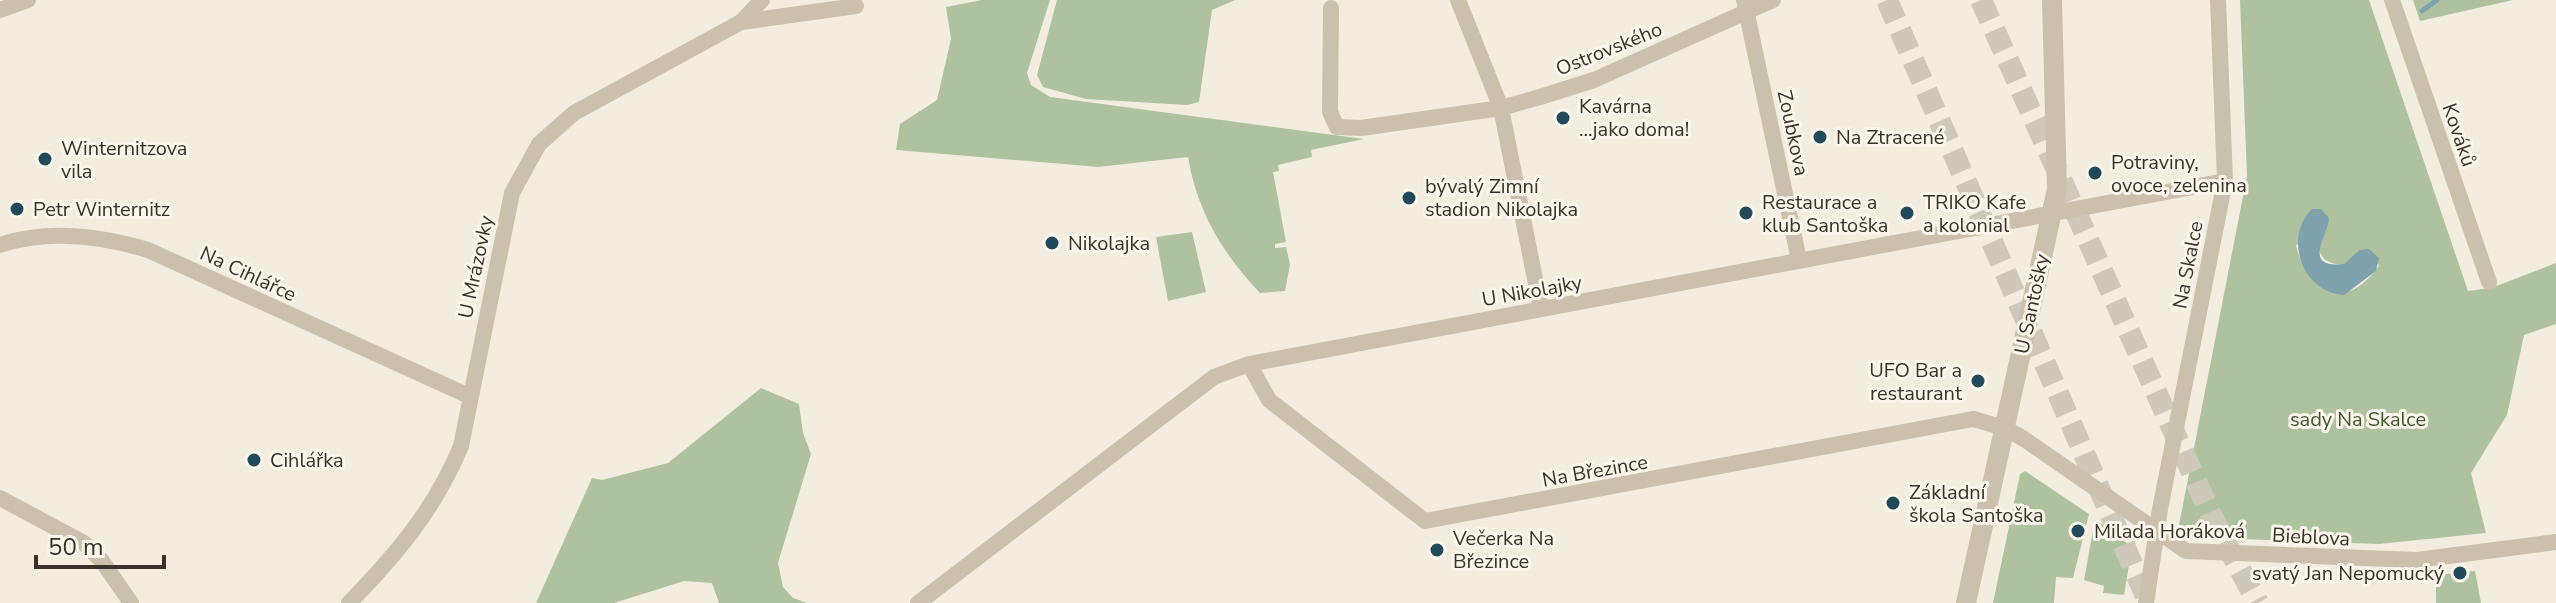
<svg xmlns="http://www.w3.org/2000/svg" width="2556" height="603" font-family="'Nunito Sans',sans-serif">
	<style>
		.green { fill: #afc29f; fill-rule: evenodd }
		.water { fill: #7ea3af }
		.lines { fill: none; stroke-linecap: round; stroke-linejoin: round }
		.stream { stroke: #7ea3af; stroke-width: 5 }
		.trunk-tunnel { stroke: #cec8bb; stroke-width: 22; stroke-dasharray: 22 11; stroke-linecap: butt }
		.minor { stroke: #cbc0ab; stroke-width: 16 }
		.tertiary { stroke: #cbc0ab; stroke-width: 20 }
		.poi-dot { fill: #204a5a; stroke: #faf6ec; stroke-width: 3 }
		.labels { text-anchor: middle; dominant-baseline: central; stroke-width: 6; stroke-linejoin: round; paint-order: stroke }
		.street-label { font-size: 20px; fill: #39322a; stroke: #faf6ec }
		.poi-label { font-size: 20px; fill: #39322a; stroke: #faf6ec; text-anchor: start }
		.park-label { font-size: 20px; fill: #3f572e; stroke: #faf6ec }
	</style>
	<rect width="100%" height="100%" fill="#f3eddf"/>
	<path class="green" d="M 982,0 L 1050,0 L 1027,73 L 1031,85 L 1050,97 L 1364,139 L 1311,150 L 1312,157 L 1278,165 L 1279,171 L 1273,172 L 1286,242 L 1275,244 L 1275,248 L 1286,247 L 1290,264 L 1285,291 L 1260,293 C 1222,253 1197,211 1188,157 L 1098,167 L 896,150 L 900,124 L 937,100 L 951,39 L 946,7 Z
		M 1057,0 L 1235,0 L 1212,10 L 1199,102 L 1187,105 L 1086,99 L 1043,87 L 1037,75 Z
		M 2240,0 L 2369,0 L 2468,291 L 2491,288 L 2556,263 L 2556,324 L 2524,335 L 2507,415 L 2471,473 L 2486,533 L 2379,544 L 2208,538 L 2179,525 L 2247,176 ZM 2326,231 C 2312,248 2321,266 2344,264 L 2359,250 L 2379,265 C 2375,273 2369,278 2362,284 C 2333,308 2302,275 2296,245 Z
		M 2413,0 L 2513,0 L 2420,21 Z
		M 1192,232 L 1206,292 L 1168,301 L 1156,237 Z
		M 761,388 L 799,404 L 803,433 L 811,454 L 778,563 L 783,587 L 793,598 L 807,603 L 719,603 L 712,583 L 684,581 L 614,603 L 536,603 L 592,478 L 602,480 L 668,463 Z
		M 2025,471 L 2089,514 L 2073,578 L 2056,577 L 2054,603 L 1993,603 L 2020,474 Z
		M 2099,522 L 2132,547 L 2124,595 L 2103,593 L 2104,586 L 2084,580 L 2093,530 Z
		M 2475,571 L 2481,603 L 2436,603 L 2436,575 Z"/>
	<path class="water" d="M 2312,209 L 2321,209 L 2329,218 C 2329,234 2300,269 2344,264 L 2359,250 L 2369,249 L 2379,258 L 2376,271 L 2344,295 C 2302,293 2283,237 2312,209 Z"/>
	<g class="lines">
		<path class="stream" d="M 2422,11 L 2437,0"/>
		<path class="trunk-tunnel" d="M 1887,0 L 2149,603
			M 1981,0 L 2211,515 L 2258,603"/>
		<path class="minor" d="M 1458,0 L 1501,108 L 1541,309
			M 1744,0 L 1799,260
			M 2392,0 L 2489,282
			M 1331,8 L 1330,112 L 1337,127 L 1361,128 L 1501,108 L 1540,97 L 1594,80 L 1773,0
			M 0,10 L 28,0
			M 742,22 L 856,6
			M 0,245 C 48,229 101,236 148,250 L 469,396
			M 1249,364 L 1269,400 L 1425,521 L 1973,419 L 2005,428 L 2024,439 L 2186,551 L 2417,560 L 2556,542
			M 0,498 L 84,543 L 102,561 L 131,603
			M 349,603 C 396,555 435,509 461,446 L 512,193 L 539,144 L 574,113 L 741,22 L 762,0
			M 918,603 L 1214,377 L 1249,364 L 2225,181
			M 2146,603 L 2160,509 L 2225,181 L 2218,0"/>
		<path class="tertiary" d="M 1966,603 L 2057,189 L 2052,0"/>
	</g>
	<g class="poi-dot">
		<circle cx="1563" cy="118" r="8"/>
		<circle cx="1820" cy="137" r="8"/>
		<circle cx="45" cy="159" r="8"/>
		<circle cx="2095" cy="173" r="8"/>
		<circle cx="1409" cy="198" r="8"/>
		<circle cx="17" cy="209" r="8"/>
		<circle cx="1746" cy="213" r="8"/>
		<circle cx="1907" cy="213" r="8"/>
		<circle cx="1052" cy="243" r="8"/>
		<circle cx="1978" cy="381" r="8"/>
		<circle cx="254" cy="460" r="8"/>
		<circle cx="1893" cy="503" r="8"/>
		<circle cx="2078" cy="531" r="8"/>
		<circle cx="1437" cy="550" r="8"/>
		<circle cx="2460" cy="573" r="8"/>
	</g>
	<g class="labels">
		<g class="street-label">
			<text transform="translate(1609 49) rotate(-22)">Ostrovského</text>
			<text transform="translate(1793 133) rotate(78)">Zoubkova</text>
			<text transform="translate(2459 135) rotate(71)">Kováků</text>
			<text transform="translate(2188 265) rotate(-79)">Na Skalce</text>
			<text transform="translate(476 267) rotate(-78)">U Mrázovky</text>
			<text transform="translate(248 274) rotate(25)">Na Cihlářce</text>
			<text transform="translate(1532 291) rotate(-10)">U Nikolajky</text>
			<text transform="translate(2032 304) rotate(-78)">U Santošky</text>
			<text transform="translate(1595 471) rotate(-10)">Na Březince</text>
			<text transform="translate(2311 537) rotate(3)">Bieblova</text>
		</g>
		<g class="poi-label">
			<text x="1579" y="106">Kavárna<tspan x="1579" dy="23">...jako doma!</tspan></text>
			<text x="1836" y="137">Na Ztracené</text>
			<text x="61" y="148">Winternitzova<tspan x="61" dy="23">vila</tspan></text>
			<text x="2111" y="162">Potraviny,<tspan x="2111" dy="23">ovoce, zelenina</tspan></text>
			<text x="1425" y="186">bývalý Zimní<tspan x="1425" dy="23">stadion Nikolajka</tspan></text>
			<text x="1762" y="202">Restaurace a<tspan x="1762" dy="23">klub Santoška</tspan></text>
			<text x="1923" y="202">TRIKO Kafe<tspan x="1923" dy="23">a kolonial</tspan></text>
			<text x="33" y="209">Petr Winternitz</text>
			<text x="1068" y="243">Nikolajka</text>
			<text x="1962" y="370" text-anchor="end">UFO Bar a<tspan x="1962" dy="23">restaurant</tspan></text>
			<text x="270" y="460">Cihlářka</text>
			<text x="1909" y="492">Základní<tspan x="1909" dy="23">škola Santoška</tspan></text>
			<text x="2094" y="531">Milada Horáková</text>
			<text x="1453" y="538">Večerka Na<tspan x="1453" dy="23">Březince</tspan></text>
			<text x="2444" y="573" text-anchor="end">svatý Jan Nepomucký</text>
		</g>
		<g class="park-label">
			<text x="2358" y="419">sady Na Skalce</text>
		</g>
	</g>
	<path d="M36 555v12h128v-12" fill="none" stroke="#39322a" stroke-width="4"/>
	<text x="48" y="555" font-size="24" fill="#39322a" stroke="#faf6ec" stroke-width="6" paint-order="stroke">50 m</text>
</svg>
